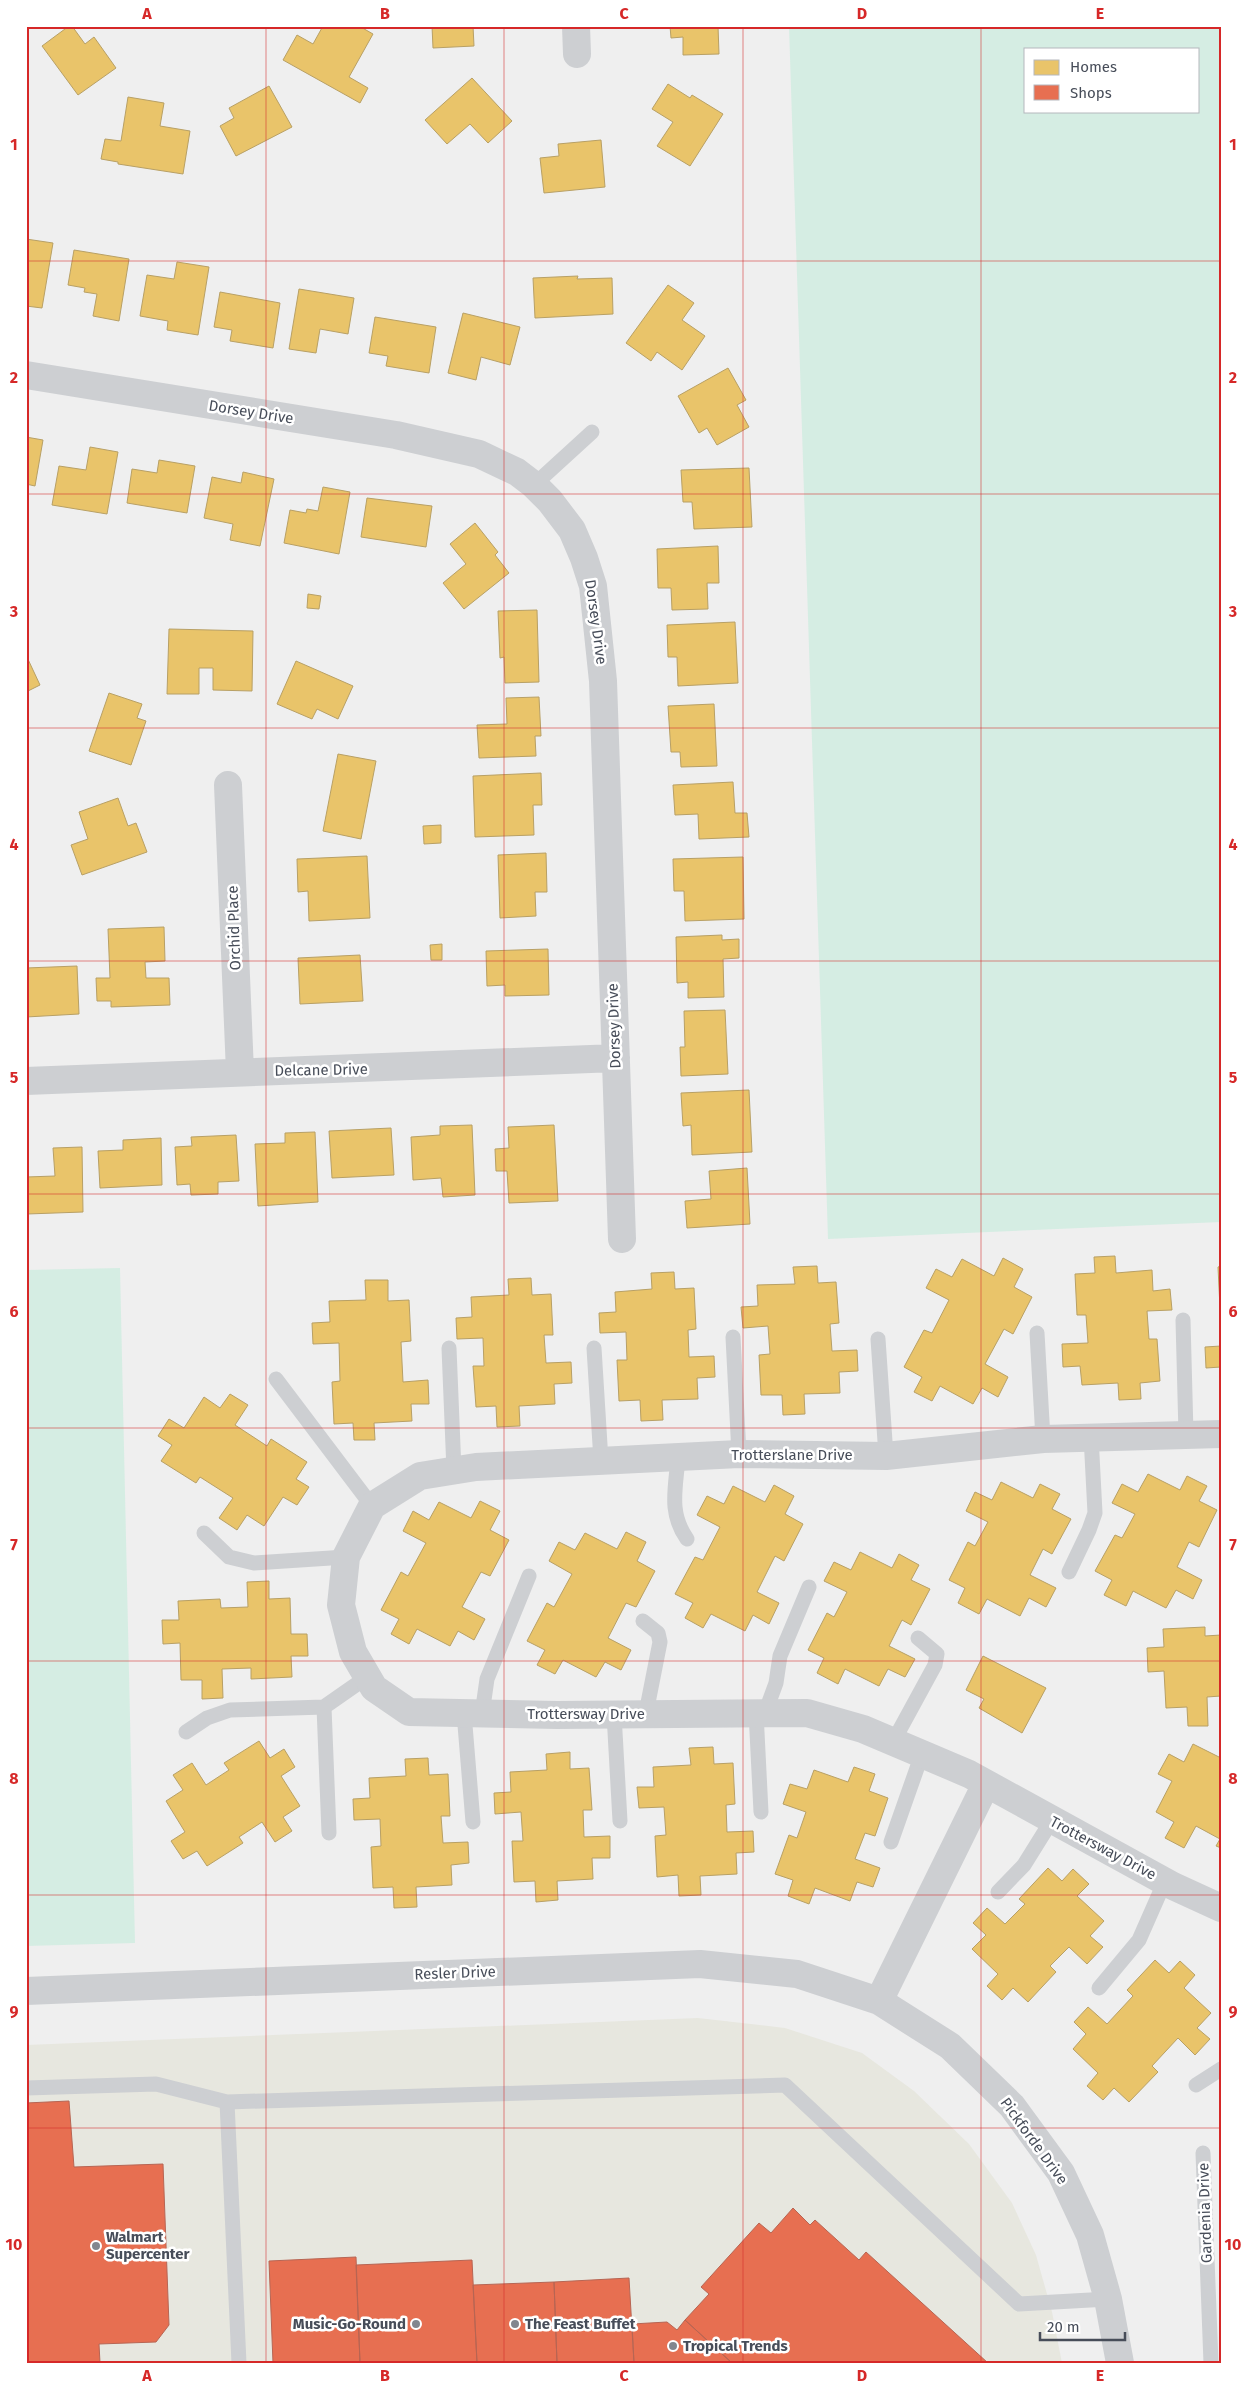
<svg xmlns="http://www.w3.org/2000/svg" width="1247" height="2389" font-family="'Fira Sans',sans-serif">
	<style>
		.commercial { fill: #e7e7df }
		.green { fill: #d5ede3; fill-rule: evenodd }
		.homes { fill: #e9c46a; stroke: #b8a065 }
		.shops { fill: #e76f51; stroke: #b76553 }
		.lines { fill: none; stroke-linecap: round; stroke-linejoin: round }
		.lane { stroke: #cdcfd2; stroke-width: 15 }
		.street { stroke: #cdcfd2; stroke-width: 28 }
		.grid { fill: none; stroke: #d62828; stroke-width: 1; stroke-opacity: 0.55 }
		.poi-dot { fill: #82868e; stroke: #fff; stroke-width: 2 }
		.labels { text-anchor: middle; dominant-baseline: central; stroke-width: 5; stroke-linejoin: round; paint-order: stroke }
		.street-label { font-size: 15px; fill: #474d59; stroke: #fff }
		.poi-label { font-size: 15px; font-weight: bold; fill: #474d59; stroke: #fff; text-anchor: start }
		.neatline { fill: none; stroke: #d62828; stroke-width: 2 }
		.grid-label { font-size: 16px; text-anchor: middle; font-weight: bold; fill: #d62828 }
	</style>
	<rect width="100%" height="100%" fill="#efefef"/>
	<path class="commercial" d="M 698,2018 L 785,2028 L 862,2053 L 914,2091 L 969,2144 L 1012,2203 L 1036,2255 L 1052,2312 L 1062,2363 L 26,2363 L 26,2045 Z"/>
	<path class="green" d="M 789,26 L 1221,26 L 1221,1222 L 828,1239 ZM 1026,49 L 1198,49 L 1198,111 L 1026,111 Z
		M 120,1268 L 135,1943 L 26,1946 L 26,1270 Z"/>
	<path class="homes" d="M 69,26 L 72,26 L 85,44 L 94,37 L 116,68 L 78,95 L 42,46 Z
		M 323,26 L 359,26 L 373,34 L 349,77 L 368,88 L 360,103 L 283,60 L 297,35 L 313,44 Z
		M 432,26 L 473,26 L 474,46 L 433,48 Z
		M 670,26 L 718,26 L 719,54 L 683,55 L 683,37 L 671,38 Z
		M 472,78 L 512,121 L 488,143 L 470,124 L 447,144 L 425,120 Z
		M 668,84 L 690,98 L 692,95 L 723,114 L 690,166 L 657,146 L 673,122 L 652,109 Z
		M 269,86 L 292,127 L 236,156 L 220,126 L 234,118 L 229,108 Z
		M 128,97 L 164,103 L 160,126 L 190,131 L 183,174 L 118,164 L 118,162 L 101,159 L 105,139 L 121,141 Z
		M 601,140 L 605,187 L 544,193 L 540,158 L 559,156 L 558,144 Z
		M 26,239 L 53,243 L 42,308 L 26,306 Z
		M 74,250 L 129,259 L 119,321 L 93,316 L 97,294 L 84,292 L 85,288 L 68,285 Z
		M 177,262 L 209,267 L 198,335 L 167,330 L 168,321 L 140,316 L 147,275 L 174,279 Z
		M 578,276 L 577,279 L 612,278 L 613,314 L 535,318 L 533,278 Z
		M 668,285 L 694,303 L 682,320 L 705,336 L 682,370 L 657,352 L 651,361 L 626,343 Z
		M 299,289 L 354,298 L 348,334 L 320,329 L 316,353 L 289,349 Z
		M 220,292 L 280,303 L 273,348 L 230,341 L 232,330 L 214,327 Z
		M 463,313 L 520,327 L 510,365 L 481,357 L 476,380 L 448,373 Z
		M 375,317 L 436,327 L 429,373 L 386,366 L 388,356 L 369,353 Z
		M 728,368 L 746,400 L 737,405 L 749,427 L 717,445 L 707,428 L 699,433 L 678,396 Z
		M 26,437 L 43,440 L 35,486 L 26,484 Z
		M 90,447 L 118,452 L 107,514 L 52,505 L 59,466 L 86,470 Z
		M 159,460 L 195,466 L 187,513 L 127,503 L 132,469 L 157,473 Z
		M 749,468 L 752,527 L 694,529 L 692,502 L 683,502 L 681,470 Z
		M 243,472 L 274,479 L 260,546 L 230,540 L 233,524 L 204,518 L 212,477 L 241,483 Z
		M 323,487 L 350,492 L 339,554 L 284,543 L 290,510 L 306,513 L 307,509 L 318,511 Z
		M 367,498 L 432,506 L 426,547 L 361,537 Z
		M 475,523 L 498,552 L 495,555 L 509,573 L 464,609 L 443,583 L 466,564 L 450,544 Z
		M 718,546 L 719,583 L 707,583 L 708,609 L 672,610 L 671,588 L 658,588 L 657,549 Z
		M 308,594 L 321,596 L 319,609 L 307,608 Z
		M 537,610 L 539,682 L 505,683 L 504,657 L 500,658 L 498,611 Z
		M 735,622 L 738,683 L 678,686 L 677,657 L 668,657 L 667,625 Z
		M 169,629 L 253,631 L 252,691 L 213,690 L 213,668 L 199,668 L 199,694 L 167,694 Z
		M 26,655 L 40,685 L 26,692 Z
		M 296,661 L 353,686 L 338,719 L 317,709 L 312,719 L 277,704 Z
		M 109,693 L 142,704 L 137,718 L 146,721 L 131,765 L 89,751 Z
		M 539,697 L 541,736 L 535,736 L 536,756 L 479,758 L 477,725 L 507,724 L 506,698 Z
		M 714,704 L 717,766 L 681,767 L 680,752 L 671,752 L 668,706 Z
		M 338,754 L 376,761 L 361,839 L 323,831 Z
		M 541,773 L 542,805 L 533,805 L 534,835 L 475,837 L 473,776 Z
		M 733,782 L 735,813 L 747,813 L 749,837 L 699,839 L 698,814 L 675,815 L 673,785 Z
		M 118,798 L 128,826 L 136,823 L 147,852 L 82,875 L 71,845 L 88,839 L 79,812 Z
		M 441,825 L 441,843 L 424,844 L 423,826 Z
		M 546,853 L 547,892 L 535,892 L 536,916 L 500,918 L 498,855 Z
		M 367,856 L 370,918 L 309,921 L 308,891 L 298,892 L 297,859 Z
		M 743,857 L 744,919 L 685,921 L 684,891 L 674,891 L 673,859 Z
		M 164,927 L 165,961 L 145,962 L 146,978 L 169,978 L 170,1005 L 111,1007 L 111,1001 L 97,1001 L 96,978 L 110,978 L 108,929 Z
		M 722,935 L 722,940 L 739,939 L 739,958 L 723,959 L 724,997 L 688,998 L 688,982 L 677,983 L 676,937 Z
		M 442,944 L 442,960 L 431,960 L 430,945 Z
		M 548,949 L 549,995 L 505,996 L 505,985 L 487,986 L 486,951 Z
		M 360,955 L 363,1001 L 300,1004 L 298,958 Z
		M 77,966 L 79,1014 L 26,1017 L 26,968 Z
		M 725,1010 L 728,1074 L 681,1076 L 680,1047 L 685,1047 L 684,1011 Z
		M 749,1090 L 752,1152 L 692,1155 L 691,1125 L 683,1126 L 681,1093 Z
		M 472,1125 L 475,1195 L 443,1197 L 441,1178 L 413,1180 L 411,1137 L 440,1135 L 440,1126 Z
		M 554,1125 L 558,1201 L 509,1203 L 507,1171 L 496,1171 L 495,1149 L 509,1148 L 508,1127 Z
		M 391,1128 L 394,1175 L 332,1178 L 329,1131 Z
		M 315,1132 L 318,1202 L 258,1206 L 255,1144 L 285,1143 L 285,1133 Z
		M 236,1135 L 239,1181 L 218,1182 L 218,1194 L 191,1195 L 190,1184 L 177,1185 L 175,1147 L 192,1146 L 191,1137 Z
		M 161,1138 L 162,1185 L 100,1188 L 98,1151 L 123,1150 L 123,1140 Z
		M 82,1147 L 83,1212 L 27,1214 L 26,1177 L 55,1176 L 53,1148 Z
		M 747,1168 L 750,1224 L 687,1228 L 685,1201 L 711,1199 L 709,1171 Z
		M 1115,1256 L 1116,1273 L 1152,1270 L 1153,1291 L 1170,1289 L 1172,1310 L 1147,1311 L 1149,1339 L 1157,1339 L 1160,1381 L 1140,1383 L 1141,1399 L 1119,1400 L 1118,1383 L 1082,1385 L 1080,1366 L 1063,1367 L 1062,1344 L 1088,1343 L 1086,1315 L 1077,1315 L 1075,1274 L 1095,1273 L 1094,1257 Z
		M 1003,1258 L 1023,1269 L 1014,1287 L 1032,1297 L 1013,1334 L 1004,1329 L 985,1364 L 1008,1377 L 998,1397 L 982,1388 L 973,1404 L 940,1386 L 932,1401 L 914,1392 L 922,1377 L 904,1367 L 924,1330 L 932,1333 L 949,1300 L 926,1288 L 936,1269 L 952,1277 L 962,1259 L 994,1276 Z
		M 817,1266 L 818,1283 L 836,1282 L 839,1323 L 830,1324 L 832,1351 L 857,1350 L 858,1371 L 839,1372 L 840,1393 L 804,1394 L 805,1414 L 783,1415 L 782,1395 L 761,1395 L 759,1355 L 770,1354 L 768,1326 L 743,1328 L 741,1307 L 758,1306 L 757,1285 L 795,1284 L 793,1267 Z
		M 1221,1266 L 1221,1308 L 1220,1308 L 1218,1267 Z
		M 674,1272 L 675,1289 L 694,1288 L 696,1329 L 688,1330 L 689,1357 L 714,1356 L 715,1377 L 697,1378 L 698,1399 L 662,1400 L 663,1420 L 641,1421 L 640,1400 L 619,1401 L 617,1360 L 627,1360 L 626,1332 L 600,1333 L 599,1313 L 616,1312 L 615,1292 L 652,1289 L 651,1273 Z
		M 531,1278 L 532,1295 L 551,1294 L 553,1335 L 544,1335 L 546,1363 L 571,1362 L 572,1383 L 554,1384 L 555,1404 L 519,1406 L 520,1426 L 497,1427 L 496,1406 L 476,1407 L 473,1366 L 484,1366 L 483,1338 L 457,1339 L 456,1318 L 472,1317 L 471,1297 L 509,1295 L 508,1279 Z
		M 365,1280 L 388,1280 L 388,1301 L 409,1300 L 411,1341 L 401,1342 L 403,1382 L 428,1380 L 429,1404 L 411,1404 L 412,1421 L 374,1423 L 375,1440 L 354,1440 L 353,1423 L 334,1424 L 332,1382 L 340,1381 L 339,1343 L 313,1344 L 312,1323 L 330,1322 L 329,1301 L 366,1300 Z
		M 1221,1346 L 1221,1367 L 1206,1368 L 1205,1347 Z
		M 230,1394 L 248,1405 L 235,1425 L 267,1446 L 271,1439 L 307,1462 L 296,1479 L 309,1487 L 297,1505 L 283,1497 L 264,1526 L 247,1515 L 237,1530 L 219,1518 L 233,1498 L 200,1477 L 196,1483 L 161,1461 L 172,1445 L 158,1436 L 169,1419 L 184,1428 L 204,1397 L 220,1408 Z
		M 1148,1474 L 1180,1490 L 1187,1476 L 1207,1486 L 1199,1501 L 1217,1510 L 1199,1547 L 1189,1542 L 1177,1567 L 1202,1580 L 1193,1599 L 1176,1590 L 1166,1608 L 1133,1591 L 1126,1606 L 1104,1595 L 1112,1580 L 1095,1571 L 1115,1535 L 1122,1538 L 1135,1514 L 1112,1503 L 1122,1484 L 1138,1492 Z
		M 1001,1482 L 1033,1498 L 1040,1484 L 1060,1494 L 1052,1509 L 1071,1519 L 1052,1554 L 1043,1549 L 1030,1575 L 1056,1588 L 1046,1607 L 1029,1598 L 1020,1616 L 987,1599 L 979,1614 L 958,1603 L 965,1588 L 949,1580 L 968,1542 L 975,1546 L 988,1522 L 966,1511 L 975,1492 L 992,1500 Z
		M 774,1485 L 794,1496 L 785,1514 L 803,1524 L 784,1561 L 775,1556 L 757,1592 L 779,1603 L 769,1624 L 753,1615 L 745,1631 L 711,1614 L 703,1628 L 685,1618 L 693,1603 L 675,1594 L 695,1557 L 703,1560 L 720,1527 L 697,1515 L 707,1496 L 724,1504 L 733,1486 L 765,1502 Z
		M 480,1501 L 500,1511 L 490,1530 L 509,1540 L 490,1576 L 481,1572 L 462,1607 L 485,1619 L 474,1640 L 458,1631 L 450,1646 L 417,1629 L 409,1644 L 391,1634 L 399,1619 L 381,1610 L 401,1572 L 408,1576 L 426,1543 L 403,1531 L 413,1511 L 429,1520 L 439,1502 L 471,1518 Z
		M 626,1532 L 646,1542 L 637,1561 L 655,1571 L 636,1607 L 626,1603 L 608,1638 L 631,1650 L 621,1670 L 605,1662 L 596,1677 L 563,1660 L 555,1674 L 537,1665 L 545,1650 L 527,1641 L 547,1603 L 554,1607 L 572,1574 L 549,1561 L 559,1542 L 575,1550 L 585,1533 L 617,1549 Z
		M 860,1552 L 892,1568 L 899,1554 L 919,1565 L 911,1580 L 930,1589 L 911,1625 L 902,1620 L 889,1646 L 915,1659 L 905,1677 L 888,1669 L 879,1686 L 845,1669 L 838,1684 L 817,1673 L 824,1658 L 808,1650 L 827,1613 L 834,1617 L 847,1592 L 824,1581 L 834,1562 L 851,1570 Z
		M 269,1581 L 269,1599 L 290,1598 L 291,1634 L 307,1634 L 308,1656 L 291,1656 L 292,1677 L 251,1679 L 251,1668 L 222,1669 L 223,1698 L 202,1699 L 202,1680 L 181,1680 L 180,1643 L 163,1644 L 162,1620 L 179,1620 L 178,1601 L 220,1599 L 221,1608 L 248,1607 L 247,1582 Z
		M 1205,1627 L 1205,1636 L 1221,1635 L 1221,1696 L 1207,1697 L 1208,1726 L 1188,1726 L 1187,1707 L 1166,1708 L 1164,1671 L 1148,1672 L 1147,1648 L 1164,1647 L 1163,1629 Z
		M 983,1656 L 1046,1688 L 1022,1733 L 979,1708 L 984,1699 L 966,1690 Z
		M 259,1741 L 270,1758 L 284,1749 L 295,1767 L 281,1776 L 300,1806 L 283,1817 L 292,1831 L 275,1842 L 262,1822 L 239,1837 L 243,1843 L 207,1866 L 197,1851 L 183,1859 L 171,1841 L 185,1832 L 166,1801 L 183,1790 L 173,1775 L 192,1763 L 206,1785 L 229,1770 L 224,1763 Z
		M 1193,1744 L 1221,1758 L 1221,1848 L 1216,1846 L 1220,1839 L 1196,1826 L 1184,1848 L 1165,1838 L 1174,1822 L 1156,1812 L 1172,1781 L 1158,1774 L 1169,1754 L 1184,1762 Z
		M 713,1747 L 714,1764 L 733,1763 L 735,1804 L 726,1805 L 727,1832 L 753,1831 L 754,1852 L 736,1853 L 737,1874 L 700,1876 L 701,1895 L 679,1896 L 678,1875 L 657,1877 L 655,1836 L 666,1835 L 664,1807 L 639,1808 L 637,1787 L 654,1787 L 653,1767 L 691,1765 L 689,1748 Z
		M 570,1752 L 570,1769 L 589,1768 L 592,1810 L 583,1810 L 584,1837 L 610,1836 L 610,1858 L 592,1858 L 593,1879 L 557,1881 L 558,1900 L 536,1902 L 535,1881 L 514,1882 L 512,1841 L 523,1841 L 521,1812 L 495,1814 L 494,1793 L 511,1792 L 510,1772 L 547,1770 L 546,1754 Z
		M 428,1758 L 429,1775 L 448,1774 L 450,1816 L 441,1816 L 443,1843 L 468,1842 L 469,1863 L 451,1865 L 452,1885 L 416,1887 L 417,1907 L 394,1908 L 393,1887 L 373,1888 L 371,1847 L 381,1846 L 380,1819 L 354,1820 L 353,1799 L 370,1798 L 369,1778 L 406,1776 L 405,1759 Z
		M 854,1767 L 875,1774 L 869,1791 L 888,1798 L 875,1836 L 865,1833 L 855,1859 L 880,1868 L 873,1887 L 857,1882 L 850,1901 L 815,1888 L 809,1904 L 788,1896 L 793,1880 L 775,1874 L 789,1835 L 797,1838 L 806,1812 L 783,1804 L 790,1784 L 807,1789 L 814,1770 L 848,1782 Z
		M 1048,1868 L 1062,1881 L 1073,1869 L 1089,1884 L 1077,1896 L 1104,1921 L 1090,1936 L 1103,1947 L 1087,1964 L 1069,1947 L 1050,1966 L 1056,1972 L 1028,2002 L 1013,1988 L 1002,2000 L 987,1986 L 998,1974 L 972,1949 L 986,1935 L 973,1923 L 987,1908 L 1005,1924 L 1025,1904 L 1019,1899 Z
		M 1155,1960 L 1169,1973 L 1180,1961 L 1195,1975 L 1184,1988 L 1211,2013 L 1197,2028 L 1210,2039 L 1195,2055 L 1178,2038 L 1152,2066 L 1158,2072 L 1129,2102 L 1114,2088 L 1103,2100 L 1087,2086 L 1098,2073 L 1073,2049 L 1086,2034 L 1074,2022 L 1088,2007 L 1107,2024 L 1133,1996 L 1127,1990 Z"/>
	<path class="shops" d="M 69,2101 L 74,2167 L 163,2164 L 169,2325 L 156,2342 L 99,2344 L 100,2363 L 26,2363 L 26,2103 Z
		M 793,2208 L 810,2225 L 815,2220 L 859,2260 L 866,2252 L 988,2363 L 732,2363 L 685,2320 L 709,2294 L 701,2287 L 759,2223 L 771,2233 Z
		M 356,2257 L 360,2363 L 273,2363 L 269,2261 Z
		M 472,2260 L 477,2363 L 360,2363 L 356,2265 Z
		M 629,2278 L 634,2363 L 557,2363 L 554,2282 Z
		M 554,2282 L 557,2363 L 477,2363 L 473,2285 Z
		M 685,2320 L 732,2363 L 634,2363 L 632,2324 L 667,2322 L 677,2330 Z"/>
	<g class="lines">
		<path class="lane" d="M 534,485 L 592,432
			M 1183,1320 L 1186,1434
			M 1037,1333 L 1043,1439
			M 733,1337 L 739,1454
			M 878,1339 L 886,1456
			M 449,1348 L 454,1471
			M 594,1348 L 601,1461
			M 276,1379 L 372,1506
			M 678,1457 C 676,1488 668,1512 687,1539
			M 204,1533 L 229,1557 L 254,1563 L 346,1557
			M 1069,1572 L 1089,1530 L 1095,1513 L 1091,1436
			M 643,1621 L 658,1633 L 660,1642 L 646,1713
			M 756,1712 L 761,1812
			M 464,1713 L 473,1822
			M 765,1713 L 776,1683 L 780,1656 L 809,1587
			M 482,1714 L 487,1679 L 529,1576
			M 614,1714 L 620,1821
			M 186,1732 L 207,1718 L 230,1710 L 324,1707
			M 893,1742 L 935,1665 L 937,1654 L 918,1638
			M 329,1833 L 324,1707 L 367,1677
			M 891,1842 L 922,1754
			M 998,1892 L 1024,1865 L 1052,1820
			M 1099,1988 L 1139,1940 L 1165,1881
			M 1196,2085 L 1221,2069
			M 26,2088 L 156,2084 L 227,2102 L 785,2085 L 1019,2304 L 1108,2299
			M 227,2102 L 239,2363
			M 1203,2153 L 1211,2363"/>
		<path class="street" d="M 576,26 L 577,54
			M 26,375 L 396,435 L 479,454 L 517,472 L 534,485 L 550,501 L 572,530 L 584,558 L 593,586 L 603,681 L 622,1239
			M 228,785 L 240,1072
			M 26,1081 L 616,1058
			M 1221,1434 L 1043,1439 L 886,1456 L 739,1454 L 476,1467 L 420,1476 L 372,1506 L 346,1557 L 341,1605 L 353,1652 L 374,1688 L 409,1712 L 557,1715 L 807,1713 L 863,1729 L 969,1774 L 1173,1886 L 1221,1908
			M 26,1991 L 700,1964 L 797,1974 L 879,2001 L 950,2046 L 1012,2106 L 1061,2173 L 1090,2235 L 1108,2299 L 1120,2363
			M 879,2001 L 986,1784"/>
	</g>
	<path class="grid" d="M 266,26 L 266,2363M 504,26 L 504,2363M 743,26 L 743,2363M 981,26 L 981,2363M 26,261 L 1221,261M 26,494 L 1221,494M 26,728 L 1221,728M 26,961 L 1221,961M 26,1194 L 1221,1194M 26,1428 L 1221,1428M 26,1661 L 1221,1661M 26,1895 L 1221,1895M 26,2128 L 1221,2128"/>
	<g class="poi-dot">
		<circle cx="96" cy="2246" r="5"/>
		<circle cx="416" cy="2324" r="5"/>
		<circle cx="515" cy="2324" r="5"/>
		<circle cx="673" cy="2346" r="5"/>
	</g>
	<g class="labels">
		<g class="street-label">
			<text transform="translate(251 412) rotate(9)">Dorsey Drive</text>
			<text transform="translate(596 622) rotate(82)">Dorsey Drive</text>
			<text transform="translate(234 928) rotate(-92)">Orchid Place</text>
			<text transform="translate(614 1026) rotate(-92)">Dorsey Drive</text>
			<text transform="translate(321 1070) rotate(-1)">Delcane Drive</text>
			<text x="792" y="1455">Trotterslane Drive</text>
			<text x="586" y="1714">Trottersway Drive</text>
			<text transform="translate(1103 1848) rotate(28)">Trottersway Drive</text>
			<text transform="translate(455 1973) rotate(-2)">Resler Drive</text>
			<text transform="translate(1034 2141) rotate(54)">Pickforde Drive</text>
			<text transform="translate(1205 2213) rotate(-92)">Gardenia Drive</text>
		</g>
		<g class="poi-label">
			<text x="106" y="2237">Walmart<tspan x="106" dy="17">Supercenter</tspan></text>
			<text x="406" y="2324" text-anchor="end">Music-Go-Round</text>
			<text x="525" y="2324">The Feast Buffet</text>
			<text x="683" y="2346">Tropical Trends</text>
		</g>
	</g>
	<rect width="1247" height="2389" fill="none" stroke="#ffffff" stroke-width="55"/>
	<rect x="1024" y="48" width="175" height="65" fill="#ffffff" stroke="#b5b8bd"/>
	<rect x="1034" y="60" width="25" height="15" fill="#e9c46a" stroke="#b5b8bd"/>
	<text x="1070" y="72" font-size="15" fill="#474d59">Homes</text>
	<rect x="1034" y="85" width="25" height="15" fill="#e76f51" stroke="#b5b8bd"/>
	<text x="1070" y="98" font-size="15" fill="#474d59">Shops</text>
	<path d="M1040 2332v8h85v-8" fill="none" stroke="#474d59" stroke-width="2.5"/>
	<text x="1047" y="2332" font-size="15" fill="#474d59" stroke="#ffffff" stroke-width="4" paint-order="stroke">20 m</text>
	<rect x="28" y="28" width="1192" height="2334" class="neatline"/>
	<g class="grid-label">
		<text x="147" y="19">A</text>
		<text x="385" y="19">B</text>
		<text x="624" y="19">C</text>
		<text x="862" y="19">D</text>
		<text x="1100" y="19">E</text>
		<text x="14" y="150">1</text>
		<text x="1233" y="150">1</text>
		<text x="14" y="383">2</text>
		<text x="1233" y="383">2</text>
		<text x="14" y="617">3</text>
		<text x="1233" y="617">3</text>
		<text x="14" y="850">4</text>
		<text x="1233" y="850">4</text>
		<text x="14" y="1083">5</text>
		<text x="1233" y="1083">5</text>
		<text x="14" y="1317">6</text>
		<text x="1233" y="1317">6</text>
		<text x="14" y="1550">7</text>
		<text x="1233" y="1550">7</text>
		<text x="14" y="1784">8</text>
		<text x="1233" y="1784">8</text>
		<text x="14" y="2017">9</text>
		<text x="1233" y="2017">9</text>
		<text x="14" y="2250">10</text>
		<text x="1233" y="2250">10</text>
		<text x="147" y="2381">A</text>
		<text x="385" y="2381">B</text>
		<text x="624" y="2381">C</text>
		<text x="862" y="2381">D</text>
		<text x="1100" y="2381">E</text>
	</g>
</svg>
